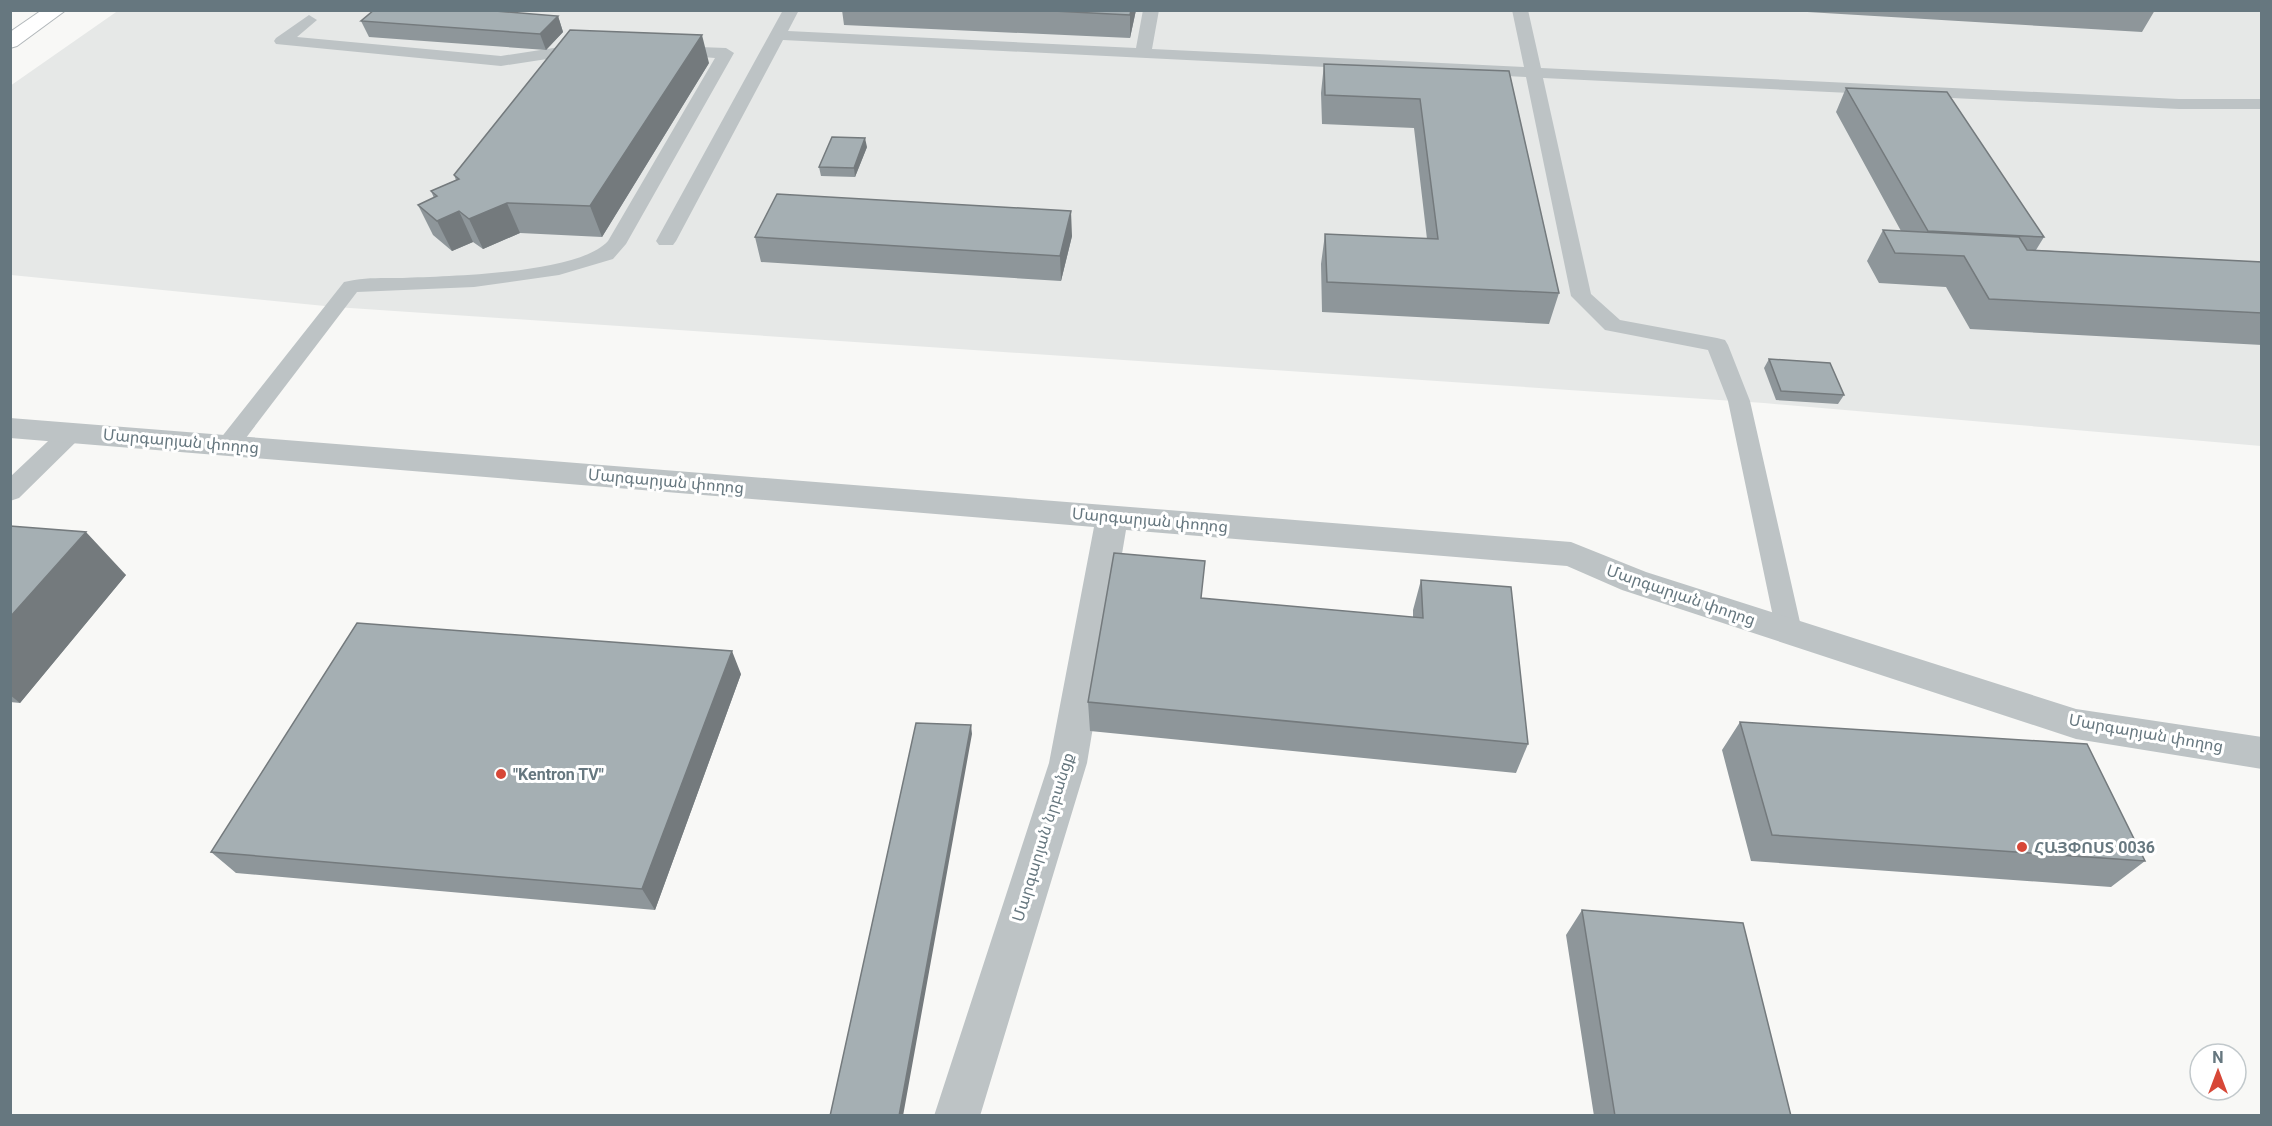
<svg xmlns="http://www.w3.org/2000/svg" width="2272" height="1126" font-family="Roboto,'Noto Sans Armenian',sans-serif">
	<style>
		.built { fill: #e6e8e7 }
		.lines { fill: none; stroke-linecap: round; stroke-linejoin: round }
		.primary-casing { stroke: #b1b7ba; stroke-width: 2 }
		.lane { fill: #bdc3c5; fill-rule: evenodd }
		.street { fill: #bdc3c5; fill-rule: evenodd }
		.primary { fill: #fff; fill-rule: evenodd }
		.wall { fill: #8e969a }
		.shaded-wall { fill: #747a7d }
		.building { fill: #a5afb3; stroke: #747a7d; stroke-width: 1.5 }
		.poi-dot { fill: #d74737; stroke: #fff; stroke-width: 2 }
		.labels { text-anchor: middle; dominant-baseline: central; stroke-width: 6; stroke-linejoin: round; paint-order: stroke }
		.street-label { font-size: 16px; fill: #66777f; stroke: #fff }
		.poi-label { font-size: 16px; font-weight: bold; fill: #66777f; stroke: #fff; text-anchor: start }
	</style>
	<rect width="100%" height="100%" fill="#f8f8f6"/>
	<path class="built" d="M 119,10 L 2261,11 L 2261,446 L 1764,403 L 335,307 L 11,275 L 10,86 Z"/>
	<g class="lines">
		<defs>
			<path id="primary" d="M 42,10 L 66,10 L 17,46 L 10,48 L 10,32 Z"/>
		</defs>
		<use href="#primary" class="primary-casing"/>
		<path class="lane" d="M 783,10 L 799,10 L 788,31 L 1136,48 L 1143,10 L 1159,10 L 1152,49 L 1524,67 L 1512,10 L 1528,10 L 1541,68 L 2179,99 L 2262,99 L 2262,109 L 2179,109 L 1543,78 L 1591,294 L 1620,320 L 1717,338 L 1725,340 L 1728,345 L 1750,401 L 1802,631 L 1798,638 L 1789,642 L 1780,638 L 1776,631 L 1728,401 L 1708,350 L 1605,330 L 1571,296 L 1526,77 L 783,40 L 676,241 L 673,245 L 659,245 L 656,241 Z
			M 309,15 L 317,20 L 297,37 L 501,56 L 586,43 L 594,48 L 586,53 L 501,66 L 276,44 L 274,41 L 276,38 Z
			M 673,46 L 726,48 L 734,53 L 626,244 L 613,259 L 559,275 L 474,287 L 357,292 L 236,451 L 228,453 L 220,451 L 216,445 L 220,439 L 344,282 C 363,277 384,278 403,278 C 449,276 578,274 608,241 L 715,58 L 667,54 L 665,51 Z
			M 72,424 L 80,426 L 84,432 L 80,438 L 19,498 L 10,501 L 10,477 L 64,426 Z"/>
		<path class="street" d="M 10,418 L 1571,542 L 1646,572 L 2076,709 L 2262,737 L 2262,769 L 2076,739 L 1622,590 L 1567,566 L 1126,530 L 1087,763 L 980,1116 L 934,1116 L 1049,763 L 1094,527 L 10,438 Z"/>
		<use href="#primary" class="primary"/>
	</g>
	<path class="wall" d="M 842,10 L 1136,10 L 1130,38 L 844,25 Z
		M 1775,10 L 2155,10 L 2142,32 Z
		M 558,16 L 563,32 L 546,50 L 369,37 L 361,21 Z
		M 709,63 L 602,237 L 520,233 L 483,249 L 473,242 L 452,251 L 433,235 L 418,205 L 434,198 L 431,191 L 456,180 L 454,175 Z
		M 1324,64 L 1509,71 L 1559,293 L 1549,324 L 1322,312 L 1321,264 L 1325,234 L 1427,239 L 1414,128 L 1322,124 L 1321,93 Z
		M 1846,88 L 2044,237 L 2036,250 L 2262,262 L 2262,345 L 1970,329 L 1946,287 L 1879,283 L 1867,261 L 1883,230 L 1901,231 L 1836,112 Z
		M 867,147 L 855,177 L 821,176 L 819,167 Z
		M 1072,236 L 1061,281 L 761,262 L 755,237 Z
		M 1769,359 L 1844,395 L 1838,404 L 1776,400 L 1764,368 Z
		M 10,526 L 126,575 L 20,703 L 10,702 Z
		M 1421,580 L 1528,744 L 1516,773 L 1090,731 L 1088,702 L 1202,599 L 1413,618 L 1413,610 Z
		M 741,674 L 655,910 L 236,873 L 211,852 Z
		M 1740,722 L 2145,861 L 2111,887 L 1751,861 L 1722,750 Z
		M 1582,910 L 1791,1116 L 1594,1116 L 1566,935 Z"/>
	<path class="shaded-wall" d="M 1131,10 L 1136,10 L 1130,38 L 1130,15 Z
		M 558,16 L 563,32 L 546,50 L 540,34 Z
		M 702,35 L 709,63 L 602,237 L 590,206 Z
		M 865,138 L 867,147 L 855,177 L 854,168 Z
		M 507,203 L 520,233 L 483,249 L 469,219 Z
		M 459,211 L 473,242 L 452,251 L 437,221 Z
		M 1071,211 L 1072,236 L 1061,281 L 1060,256 Z
		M 86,532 L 126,575 L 20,703 L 10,695 L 10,617 Z
		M 732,651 L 741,674 L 655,910 L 642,889 Z
		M 971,725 L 972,734 L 903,1116 L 899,1116 Z"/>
	<path class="building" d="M 374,10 L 483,10 L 558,16 L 540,34 L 361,21 Z
		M 1034,10 L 1131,10 L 1130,15 Z
		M 570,30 L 702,35 L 590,206 L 507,203 L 469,219 L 459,211 L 437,221 L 418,205 L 437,196 L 431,191 L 459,179 L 454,175 Z
		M 1324,64 L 1509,71 L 1559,293 L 1327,282 L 1325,234 L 1438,239 L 1420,99 L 1325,95 Z
		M 1846,88 L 1947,92 L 2044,237 L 1928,231 Z
		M 832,137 L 865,138 L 854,168 L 819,167 Z
		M 777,194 L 1071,211 L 1060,256 L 755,237 Z
		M 1883,230 L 2019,237 L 2027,250 L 2262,262 L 2262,313 L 1989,299 L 1964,256 L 1895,253 Z
		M 1769,359 L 1830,363 L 1844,395 L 1781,391 Z
		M 10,526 L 86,532 L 10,617 Z
		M 1114,553 L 1205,561 L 1201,598 L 1423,618 L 1421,580 L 1511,587 L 1528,744 L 1088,702 Z
		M 357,623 L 732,651 L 642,889 L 211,852 Z
		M 1740,722 L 2087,744 L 2145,861 L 1772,835 Z
		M 916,723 L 971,725 L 899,1116 L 830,1116 Z
		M 1582,910 L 1743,923 L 1791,1116 L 1615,1116 Z"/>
	<g class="poi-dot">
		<circle cx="501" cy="774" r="6"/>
		<circle cx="2022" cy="847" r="6"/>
	</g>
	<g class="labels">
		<g class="street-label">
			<text transform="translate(181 441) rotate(5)">Մարգարյան փողոց</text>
			<text transform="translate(666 481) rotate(5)">Մարգարյան փողոց</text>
			<text transform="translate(1150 520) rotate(5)">Մարգարյան փողոց</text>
			<text transform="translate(1681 595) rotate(19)">Մարգարյան փողոց</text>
			<text transform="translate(2146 733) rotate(10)">Մարգարյան փողոց</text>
			<text transform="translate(1043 837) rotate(-73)">Մարգարյան նրբանցք</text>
		</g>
		<g class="poi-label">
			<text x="513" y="774">"Kentron TV"</text>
			<text x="2034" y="847">ՀԱՅՓՈՍՏ 0036</text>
		</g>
	</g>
	<rect width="2272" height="1126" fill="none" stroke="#66777f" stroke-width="24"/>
	<g transform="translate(2218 1072)"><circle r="28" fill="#ffffff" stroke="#c2c9cc" stroke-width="1.5"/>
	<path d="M0-4.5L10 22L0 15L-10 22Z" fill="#d74737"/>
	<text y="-9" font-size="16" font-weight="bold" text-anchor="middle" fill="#66777f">N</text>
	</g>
</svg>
